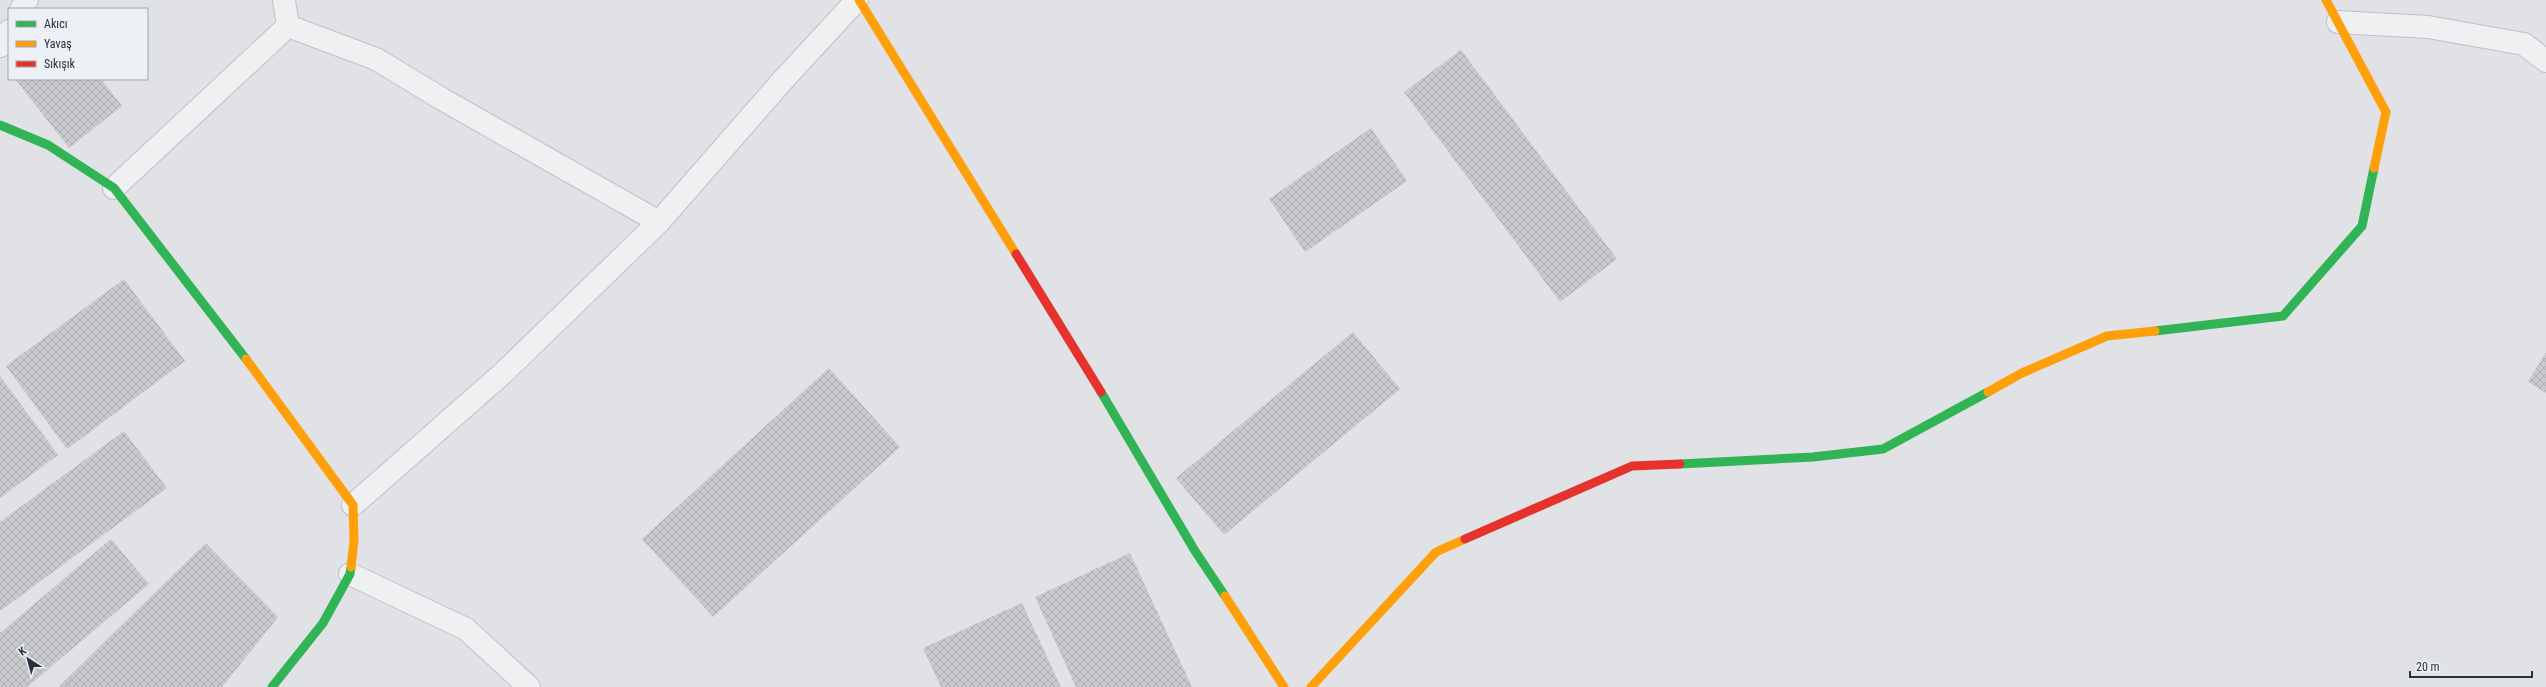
<svg xmlns="http://www.w3.org/2000/svg" width="2546" height="687" font-family="'Roboto Condensed',sans-serif">
	<style>
		.building { fill: url(#building-cross-hatch) }
		.lines { fill: none; stroke-linecap: round; stroke-linejoin: round }
		.street-casing { stroke: #bec0c3; stroke-width: 24 }
		.street { stroke: #eff0f2; stroke-width: 22 }
		.fast { stroke: #30b455; stroke-width: 9 }
		.slow { stroke: #ff9f0a; stroke-width: 9 }
		.jam { stroke: #e5322d; stroke-width: 9 }
	</style>
	<defs>
		<pattern id="building-cross-hatch" width="8" height="8" patternUnits="userSpaceOnUse"><rect width="8" height="8" fill="#c8cacd"/><path d="M0 0l8 8M0 8l8-8" fill="none" stroke="#acaeb1"/></pattern>
	</defs>
	<rect width="100%" height="100%" fill="#e0e2e5"/>
	<path class="building" d="M 1461,50 L 1617,259 L 1560,302 L 1404,92 Z
		M 15,79 L 101,79 L 122,106 L 69,148 Z
		M 1371,128 L 1407,181 L 1305,252 L 1269,199 Z
		M 124,279 L 185,361 L 67,449 L 6,366 Z
		M 1353,332 L 1400,389 L 1224,535 L 1176,478 Z
		M 2546,352 L 2546,393 L 2528,382 Z
		M 829,368 L 900,447 L 713,617 L 642,539 Z
		M 0,376 L 58,455 L 0,498 Z
		M 124,431 L 167,488 L 0,611 L 0,522 Z
		M 111,539 L 149,584 L 27,687 L 0,687 L 0,633 Z
		M 206,543 L 278,617 L 222,687 L 58,687 Z
		M 1130,553 L 1192,687 L 1076,687 L 1035,597 Z
		M 1022,603 L 1061,687 L 941,687 L 923,648 Z"/>
	<g class="lines">
		<defs>
			<path id="street" d="M 284,0 L 288,26 L 376,59 L 442,99 L 659,222
				M 21,9 L 27,0
				M 2338,22 L 2428,27 L 2524,44 L 2546,61
				M 0,46 L 9,31
				M 114,188 L 288,26
				M 353,505 L 502,374 L 659,222 L 783,80 L 857,0
				M 350,574 L 466,629 L 529,687"/>
		</defs>
		<use href="#street" class="street-casing"/>
		<use href="#street" class="street"/>
		<path class="fast" d="M 0,125 L 48,145 L 114,188 L 246,359
			M 2155,331 L 2283,316 L 2362,226 L 2374,168
			M 1101,392 L 1195,551 L 1225,596
			M 1680,464 L 1813,457 L 1883,449 L 1988,392
			M 272,687 L 323,623 L 350,574 L 351,567"/>
		<path class="slow" d="M 859,0 L 1016,254
			M 2326,0 L 2386,112 L 2374,168
			M 246,359 L 353,505 L 354,541 L 351,567
			M 1988,392 L 2022,373 L 2107,336 L 2155,331
			M 1225,596 L 1284,687
			M 1311,687 L 1436,552 L 1465,539"/>
		<path class="jam" d="M 1016,254 L 1101,392
			M 1465,539 L 1632,466 L 1680,464"/>
	</g>
	<rect x="8" y="8" width="140" height="72" fill="#edf1f5" stroke="#9ea5ac"/>
	<rect x="16" y="21" width="20" height="6" fill="#30b455" stroke="#9ea5ac"/>
	<text x="44" y="28" font-size="12" fill="#27323e">Akıcı</text>
	<rect x="16" y="41" width="20" height="6" fill="#ff9f0a" stroke="#9ea5ac"/>
	<text x="44" y="48" font-size="12" fill="#27323e">Yavaş</text>
	<rect x="16" y="61" width="20" height="6" fill="#e5322d" stroke="#9ea5ac"/>
	<text x="44" y="68" font-size="12" fill="#27323e">Sıkışık</text>
	<g transform="translate(28 659) rotate(324)" stroke="#edf1f5" stroke-width="3" paint-order="stroke">
	<path d="M0-3L7 15L0 10L-7 15Z" fill="#27323e"/>
	<text y="-6" font-size="11" font-weight="bold" text-anchor="middle" fill="#27323e">K</text>
	</g>
	<path d="M2410 671v6h122v-6" fill="none" stroke="#27323e" stroke-width="2"/>
	<text x="2416" y="671" font-size="12" fill="#27323e" stroke="#edf1f5" stroke-width="3" paint-order="stroke">20 m</text>
</svg>
